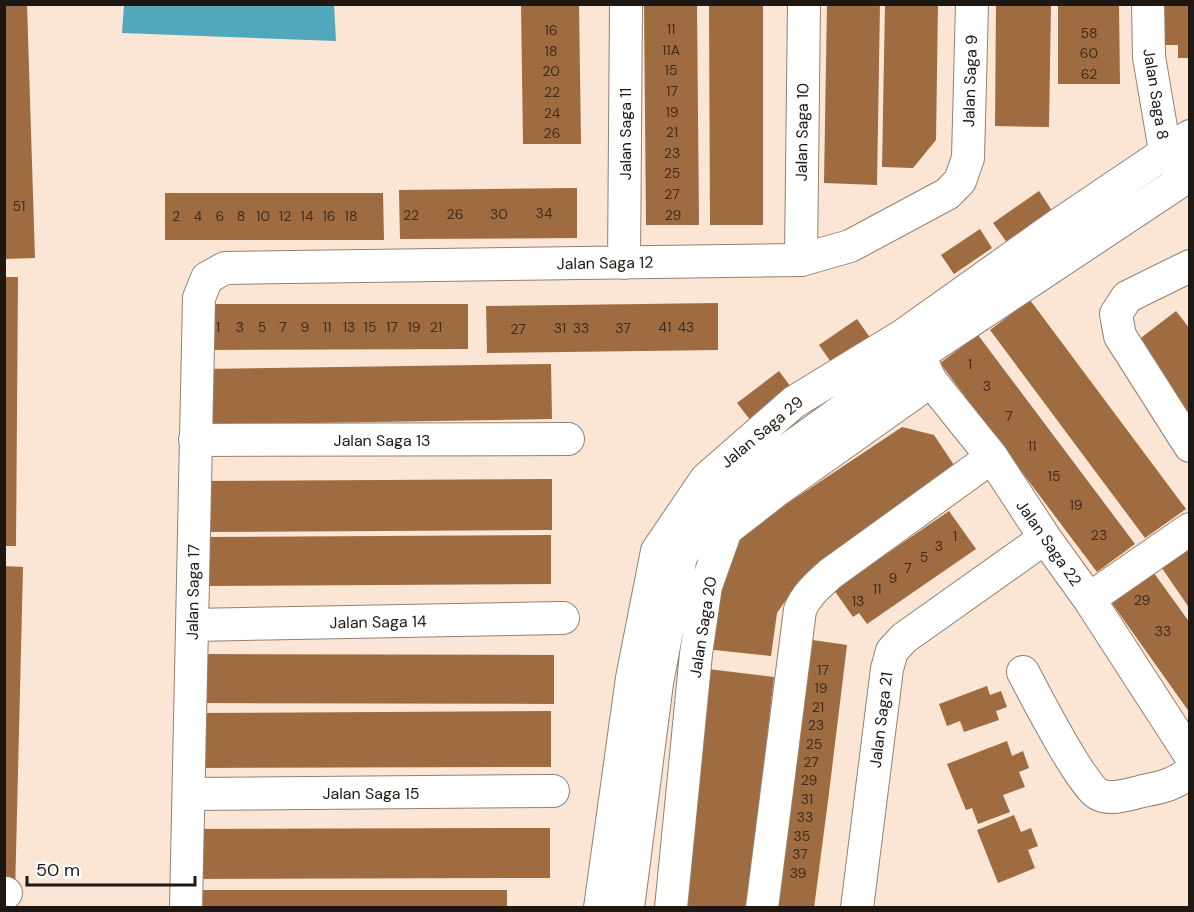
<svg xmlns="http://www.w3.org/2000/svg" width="1194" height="912" font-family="'DM Sans',sans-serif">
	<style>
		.water { fill: #50a9bb }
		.building { fill: #9f6b40 }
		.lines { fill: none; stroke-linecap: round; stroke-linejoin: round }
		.minor-casing { stroke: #948071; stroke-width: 34 }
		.minor { stroke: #fff; stroke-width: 32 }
		.labels { text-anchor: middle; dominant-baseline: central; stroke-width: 4.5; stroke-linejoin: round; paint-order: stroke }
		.number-label { font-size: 14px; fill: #3f2d1e }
		.street-label { font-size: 16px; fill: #1f1812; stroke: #fff }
	</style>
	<rect width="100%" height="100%" fill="#fbe5d4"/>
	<path class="water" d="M 334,4 L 336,41 L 122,33 L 124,5 Z"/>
	<path class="building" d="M 4,4 L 27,4 L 35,258 L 4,259 Z
		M 521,4 L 579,4 L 581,144 L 523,144 Z
		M 644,4 L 697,4 L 699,225 L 646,225 Z
		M 709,4 L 763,4 L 763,225 L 710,225 Z
		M 827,4 L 880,4 L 877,185 L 824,183 Z
		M 885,4 L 938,4 L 936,140 L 913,168 L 882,167 Z
		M 996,4 L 1051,4 L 1049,127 L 995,126 Z
		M 1058,4 L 1119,4 L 1120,84 L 1058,84 Z
		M 1165,4 L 1190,4 L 1190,58 L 1178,58 L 1178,45 L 1165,45 Z
		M 577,188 L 577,238 L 400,239 L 399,190 Z
		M 1039,191 L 1053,212 L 1008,244 L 993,223 Z
		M 165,193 L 383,193 L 384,240 L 165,240 Z
		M 980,229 L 992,248 L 954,274 L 941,255 Z
		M 4,277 L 18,277 L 16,546 L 4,546 Z
		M 1030,300 L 1186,509 L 1145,538 L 990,330 Z
		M 718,303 L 718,350 L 487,353 L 486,306 Z
		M 207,304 L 468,304 L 468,349 L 207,350 Z
		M 1176,311 L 1190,329 L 1190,416 L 1133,344 Z
		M 857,319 L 871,339 L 833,365 L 819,345 Z
		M 978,335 L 1135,544 L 1097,572 L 940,363 Z
		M 551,364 L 552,419 L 203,425 L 202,369 Z
		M 779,371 L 793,390 L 751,421 L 737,403 Z
		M 902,427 L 934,435 L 958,471 L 799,581 L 777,613 L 771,656 L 705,649 L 711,594 L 743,533 Z
		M 552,479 L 552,530 L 190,532 L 190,481 Z
		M 949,511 L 976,549 L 867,624 L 859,613 L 853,617 L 834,590 Z
		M 1190,531 L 1190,609 L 1153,555 Z
		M 551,535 L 551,584 L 205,586 L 204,537 Z
		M 1146,562 L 1190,623 L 1190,713 L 1104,592 Z
		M 4,566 L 23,567 L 15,895 L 4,894 Z
		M 806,639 L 847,645 L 829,793 L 814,908 L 772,908 Z
		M 204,654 L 554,655 L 554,704 L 204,703 Z
		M 708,669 L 774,677 L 747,908 L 680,908 Z
		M 987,686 L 990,695 L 1001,691 L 1007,707 L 996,711 L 999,720 L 964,732 L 960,721 L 947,726 L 939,704 Z
		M 551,711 L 551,767 L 191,768 L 191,713 Z
		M 1007,741 L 1012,756 L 1023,751 L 1029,768 L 1019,772 L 1025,787 L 1003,795 L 1010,812 L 978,824 L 972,808 L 966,810 L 947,764 Z
		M 1014,815 L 1021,832 L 1031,828 L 1038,846 L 1028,850 L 1035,868 L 998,883 L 977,830 Z
		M 550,828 L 550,878 L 187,879 L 187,829 Z
		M 198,890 L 507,890 L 507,908 L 198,908 Z"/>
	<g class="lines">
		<defs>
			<path id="minor" d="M 1148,4 L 1149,57 L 1165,151 L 1177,166
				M 801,260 L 804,4
				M 624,263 L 626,4
				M 1190,266 L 1127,297 L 1116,314 L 1120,336 L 1190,446
				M 922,362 L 931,381 L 992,457 L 1045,538 L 1089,599 L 1190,755
				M 195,440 L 568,439
				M 1089,599 L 1190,529
				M 192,625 L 563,618
				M 1023,672 C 1034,693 1082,786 1098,794 C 1110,801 1130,794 1143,791 C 1162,787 1174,785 1190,772
				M 189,794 L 553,791
				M 4,893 L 6,893
				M 186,908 L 199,298 L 207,278 L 225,268 L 801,260 L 850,246 L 947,194 L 960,181 L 968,158 L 972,4
				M 600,908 L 632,678 L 657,551 L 706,479 L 794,402 L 902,336 L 1058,225 L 1190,136
				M 628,908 L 657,683 L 681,556 L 722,497 L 919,355 L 1190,175
				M 671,908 L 696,654 L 706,586 L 726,530 L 776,491 L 931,381
				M 762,908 L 800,610 C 806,595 818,585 830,574 L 992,457
				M 857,908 L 887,669 L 892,651 L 904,638 L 1045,538"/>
		</defs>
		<use href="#minor" class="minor-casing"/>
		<use href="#minor" class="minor"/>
	</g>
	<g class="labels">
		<g class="number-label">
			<text x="671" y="29">11</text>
			<text x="551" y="30">16</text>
			<text x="1089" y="33">58</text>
			<text x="671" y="50">11A</text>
			<text x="551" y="51">18</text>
			<text x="1089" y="53">60</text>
			<text x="671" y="70">15</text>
			<text x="551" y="71">20</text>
			<text x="1089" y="74">62</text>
			<text x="672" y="91">17</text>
			<text x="552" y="92">22</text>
			<text x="672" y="112">19</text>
			<text x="552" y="113">24</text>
			<text x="672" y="132">21</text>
			<text x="552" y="133">26</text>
			<text x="672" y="153">23</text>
			<text x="672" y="173">25</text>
			<text x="672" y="194">27</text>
			<text x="19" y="206">51</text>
			<text x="544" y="213">34</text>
			<text x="455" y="214">26</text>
			<text x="499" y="214">30</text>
			<text x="411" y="215">22</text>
			<text x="673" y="215">29</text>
			<text x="176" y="216">2</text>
			<text x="198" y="216">4</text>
			<text x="220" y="216">6</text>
			<text x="241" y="216">8</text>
			<text x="263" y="216">10</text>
			<text x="285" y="216">12</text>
			<text x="307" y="216">14</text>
			<text x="329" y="216">16</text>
			<text x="351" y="216">18</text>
			<text x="218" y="327">1</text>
			<text x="240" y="327">3</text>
			<text x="262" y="327">5</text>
			<text x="283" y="327">7</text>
			<text x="305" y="327">9</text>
			<text x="327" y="327">11</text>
			<text x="349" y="327">13</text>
			<text x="370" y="327">15</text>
			<text x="392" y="327">17</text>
			<text x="414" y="327">19</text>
			<text x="436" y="327">21</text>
			<text x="665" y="327">41</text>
			<text x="686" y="327">43</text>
			<text x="560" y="328">31</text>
			<text x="581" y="328">33</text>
			<text x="623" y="328">37</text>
			<text x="518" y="329">27</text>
			<text x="970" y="364">1</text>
			<text x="987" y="386">3</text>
			<text x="1009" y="416">7</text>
			<text x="1032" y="446">11</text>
			<text x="1054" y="476">15</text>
			<text x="1076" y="505">19</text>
			<text x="1099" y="535">23</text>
			<text x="955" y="536">1</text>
			<text x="939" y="546">3</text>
			<text x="924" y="557">5</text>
			<text x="908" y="568">7</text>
			<text x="893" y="578">9</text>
			<text x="877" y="589">11</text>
			<text x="1142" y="600">29</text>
			<text x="858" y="601">13</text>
			<text x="1163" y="631">33</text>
			<text x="823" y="670">17</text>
			<text x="821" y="688">19</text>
			<text x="818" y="707">21</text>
			<text x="816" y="725">23</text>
			<text x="814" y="744">25</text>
			<text x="811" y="762">27</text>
			<text x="809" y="780">29</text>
			<text x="807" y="799">31</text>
			<text x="805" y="817">33</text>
			<text x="802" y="836">35</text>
			<text x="800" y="854">37</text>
			<text x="798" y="873">39</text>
		</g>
		<g class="street-label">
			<text transform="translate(970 81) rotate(-88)">Jalan Saga 9</text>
			<text transform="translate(1156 94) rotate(81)">Jalan Saga 8</text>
			<text transform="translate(802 132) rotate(-89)">Jalan Saga 10</text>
			<text transform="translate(625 134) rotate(-90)">Jalan Saga 11</text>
			<text transform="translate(605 263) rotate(-1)">Jalan Saga 12</text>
			<text transform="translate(762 432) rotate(-40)">Jalan Saga 29</text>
			<text x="382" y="440">Jalan Saga 13</text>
			<text transform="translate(1049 543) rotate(55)">Jalan Saga 22</text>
			<text transform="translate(193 592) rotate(-89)">Jalan Saga 17</text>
			<text transform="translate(378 622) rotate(-1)">Jalan Saga 14</text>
			<text transform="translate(703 627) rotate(-81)">Jalan Saga 20</text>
			<text transform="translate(881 720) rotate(-83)">Jalan Saga 21</text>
			<text x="371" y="793">Jalan Saga 15</text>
		</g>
	</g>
	<rect width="1194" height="912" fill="none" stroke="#1f1812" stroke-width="12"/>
	<path d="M27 876v9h168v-9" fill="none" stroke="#1f1812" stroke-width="3"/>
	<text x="36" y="876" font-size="18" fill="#1f1812" stroke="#ffffff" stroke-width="4.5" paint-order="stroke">50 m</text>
</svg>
